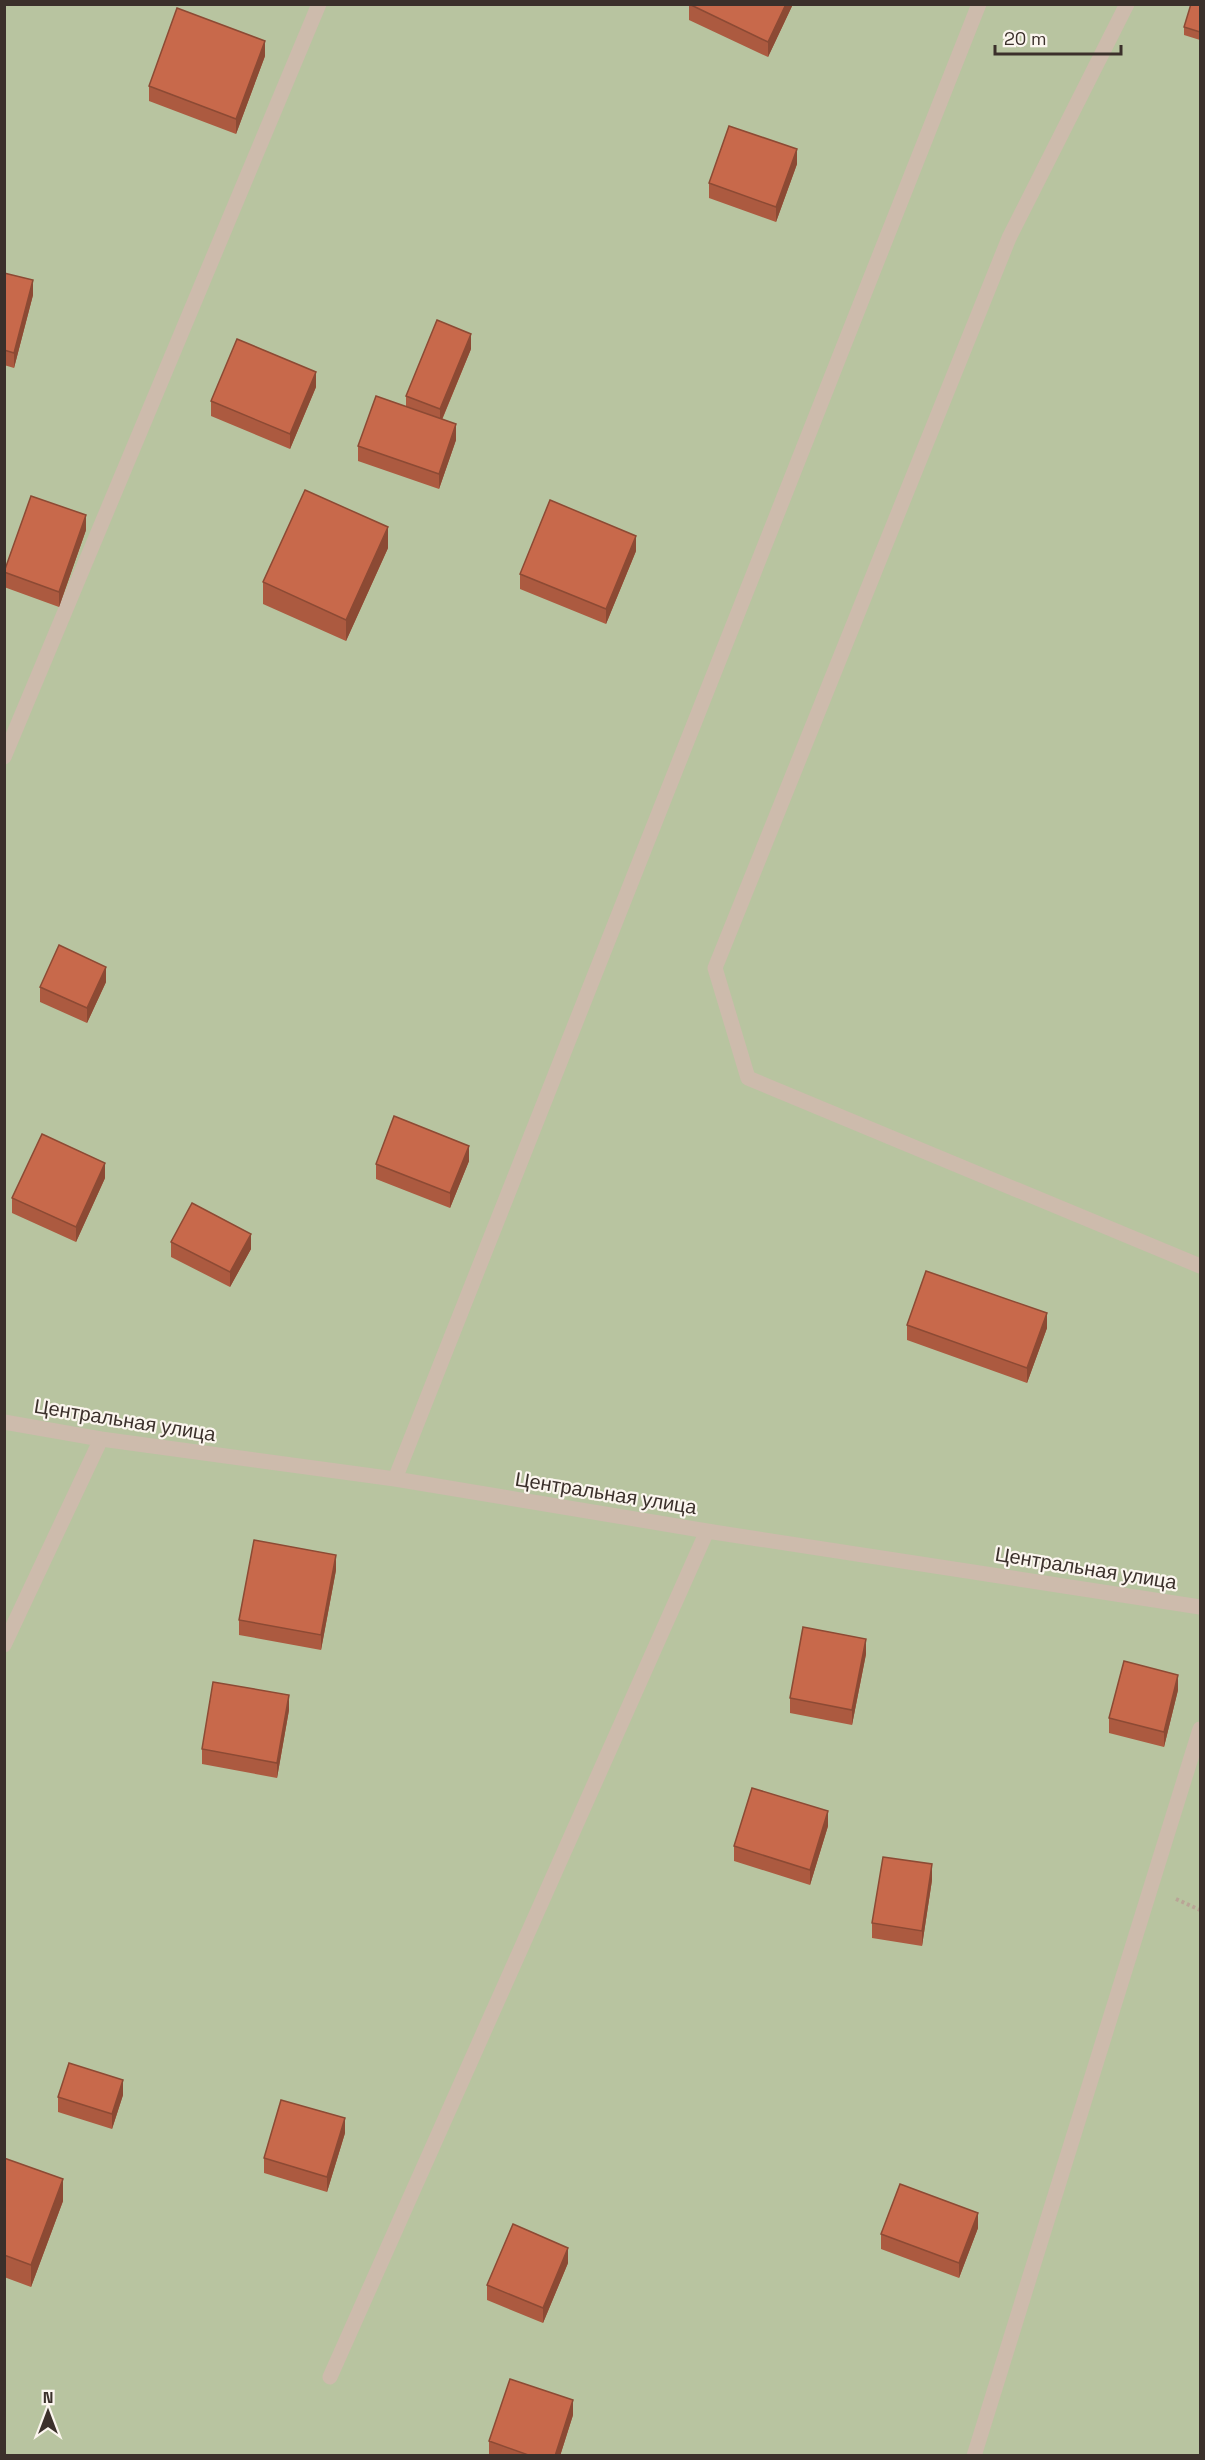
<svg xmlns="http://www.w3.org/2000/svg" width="1205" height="2460" font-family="'Space Grotesk',sans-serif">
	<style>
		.green { fill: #b8c4a0 }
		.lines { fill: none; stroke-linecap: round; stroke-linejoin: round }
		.path { stroke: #b9a596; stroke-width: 4; stroke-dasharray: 3 3; stroke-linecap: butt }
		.minor { stroke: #cdbbac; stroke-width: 15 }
		.wall { fill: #ac5a40 }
		.shaded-wall { fill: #8c4a34 }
		.building { fill: #c8694b; stroke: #8c4a34; stroke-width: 1.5 }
		.labels { text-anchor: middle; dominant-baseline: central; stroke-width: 4.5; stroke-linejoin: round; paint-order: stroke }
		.street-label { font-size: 20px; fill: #3b302b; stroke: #fbf5ee }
	</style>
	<rect width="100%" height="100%" fill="#f4ebe1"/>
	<path class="green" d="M 5,5 L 1200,5 L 1200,2455 L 5,2456 Z"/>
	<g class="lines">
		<path class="path" d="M 1176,1899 L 1200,1910"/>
		<path class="minor" d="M 1127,4 L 1009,238 L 715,968 L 748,1078 L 1200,1266
			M 4,757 L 319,4
			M 4,1422 L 101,1439 L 395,1479 L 707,1531 L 1200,1607
			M 395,1479 L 979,4
			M 4,1645 L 101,1439
			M 330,2377 L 707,1531
			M 974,2456 L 1200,1729"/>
	</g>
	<path class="wall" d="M 793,4 L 768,57 L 689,20 L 689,5 Z
		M 1200,4 L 1200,40 L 1184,35 L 1184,27 Z
		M 265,56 L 236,134 L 149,101 L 149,86 Z
		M 797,164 L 776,222 L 709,198 L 709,183 Z
		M 4,273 L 33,295 L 14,368 L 4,365 Z
		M 471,349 L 442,420 L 456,440 L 439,489 L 358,461 L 358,446 L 406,407 L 406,396 Z
		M 316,387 L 290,449 L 211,416 L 211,401 Z
		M 86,530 L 59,607 L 4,587 L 4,571 Z
		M 388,548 L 346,641 L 263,604 L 263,582 Z
		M 636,551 L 606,624 L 520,589 L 520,574 Z
		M 106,982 L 87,1023 L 40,1002 L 40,987 Z
		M 469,1161 L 450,1208 L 376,1179 L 376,1164 Z
		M 105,1178 L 76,1242 L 12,1213 L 12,1198 Z
		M 171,1242 L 251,1249 L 230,1287 L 171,1257 Z
		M 907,1325 L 1047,1328 L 1027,1383 L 907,1340 Z
		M 336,1570 L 321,1650 L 239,1635 L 239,1620 Z
		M 866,1654 L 852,1725 L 790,1713 L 790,1698 Z
		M 1178,1690 L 1164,1747 L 1109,1733 L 1109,1718 Z
		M 289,1710 L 277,1778 L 202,1764 L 202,1749 Z
		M 828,1826 L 810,1885 L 734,1861 L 734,1846 Z
		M 932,1880 L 922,1946 L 872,1938 L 872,1923 Z
		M 123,2095 L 112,2129 L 58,2112 L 58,2097 Z
		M 345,2133 L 327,2192 L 264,2173 L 264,2158 Z
		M 4,2158 L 63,2201 L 31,2287 L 4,2277 Z
		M 978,2228 L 959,2278 L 881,2249 L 881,2234 Z
		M 568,2263 L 543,2323 L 487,2300 L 487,2285 Z
		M 573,2415 L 560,2456 L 489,2456 L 489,2441 Z"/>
	<path class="shaded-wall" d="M 786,4 L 793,4 L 768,57 L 768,42 Z
		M 265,41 L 265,56 L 236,134 L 236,119 Z
		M 797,149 L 797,164 L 776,222 L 776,207 Z
		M 33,280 L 33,295 L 14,368 L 14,353 Z
		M 471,334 L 471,349 L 440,424 L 440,409 Z
		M 316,372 L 316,387 L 290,449 L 290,434 Z
		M 456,424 L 456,440 L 439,489 L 439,474 Z
		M 86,515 L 86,530 L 59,607 L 59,592 Z
		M 388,527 L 388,548 L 346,641 L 346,620 Z
		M 636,536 L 636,551 L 606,624 L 606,609 Z
		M 106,967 L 106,982 L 87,1023 L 87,1008 Z
		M 469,1146 L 469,1161 L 450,1208 L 450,1193 Z
		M 105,1163 L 105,1178 L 76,1242 L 76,1227 Z
		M 251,1234 L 251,1249 L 230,1287 L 230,1272 Z
		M 1047,1313 L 1047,1328 L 1027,1383 L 1027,1368 Z
		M 336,1555 L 336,1570 L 321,1650 L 321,1635 Z
		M 866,1639 L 866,1654 L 852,1725 L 852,1710 Z
		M 1178,1675 L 1178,1690 L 1164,1747 L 1164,1732 Z
		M 289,1695 L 289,1710 L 277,1778 L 277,1763 Z
		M 828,1811 L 828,1826 L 810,1885 L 810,1870 Z
		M 932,1864 L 932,1880 L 922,1946 L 922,1931 Z
		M 123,2080 L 123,2095 L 112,2129 L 112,2114 Z
		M 345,2118 L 345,2133 L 327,2192 L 327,2177 Z
		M 63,2179 L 63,2201 L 31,2287 L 31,2265 Z
		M 978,2213 L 978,2228 L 959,2278 L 959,2263 Z
		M 568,2248 L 568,2263 L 543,2323 L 543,2308 Z
		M 573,2400 L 573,2415 L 560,2456 L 555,2456 Z"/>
	<path class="building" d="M 689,4 L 786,4 L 768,42 Z
		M 1191,4 L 1200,4 L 1200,32 L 1184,27 Z
		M 177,8 L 265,41 L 236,119 L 149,86 Z
		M 729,126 L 797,149 L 776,207 L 709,183 Z
		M 4,273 L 33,280 L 14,353 L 4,350 Z
		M 437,320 L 471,334 L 440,409 L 406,396 Z
		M 237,339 L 316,372 L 290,434 L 211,401 Z
		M 376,396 L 456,424 L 439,474 L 358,446 Z
		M 305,490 L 388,527 L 346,620 L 263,582 Z
		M 31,496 L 86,515 L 59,592 L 4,572 Z
		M 550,500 L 636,536 L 606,609 L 520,574 Z
		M 59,945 L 106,967 L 87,1008 L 40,987 Z
		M 394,1116 L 469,1146 L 450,1193 L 376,1164 Z
		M 42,1134 L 105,1163 L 76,1227 L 12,1198 Z
		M 192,1203 L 251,1234 L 230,1272 L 171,1242 Z
		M 926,1271 L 1047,1313 L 1027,1368 L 907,1325 Z
		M 254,1540 L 336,1555 L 321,1635 L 239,1620 Z
		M 803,1627 L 866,1639 L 852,1710 L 790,1698 Z
		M 1124,1661 L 1178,1675 L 1164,1732 L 1109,1718 Z
		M 213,1682 L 289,1695 L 277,1763 L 202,1749 Z
		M 752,1788 L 828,1811 L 810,1870 L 734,1846 Z
		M 883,1857 L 932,1864 L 922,1931 L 872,1923 Z
		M 69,2063 L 123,2080 L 112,2114 L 58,2097 Z
		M 281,2100 L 345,2118 L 327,2177 L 264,2158 Z
		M 4,2158 L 63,2179 L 31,2265 L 4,2255 Z
		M 900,2184 L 978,2213 L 959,2263 L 881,2234 Z
		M 513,2224 L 568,2248 L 543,2308 L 487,2285 Z
		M 510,2379 L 573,2400 L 555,2456 L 531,2456 L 489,2441 Z"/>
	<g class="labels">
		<g class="street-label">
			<text transform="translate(125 1420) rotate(9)">Центральная улица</text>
			<text transform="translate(606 1493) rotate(9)">Центральная улица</text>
			<text transform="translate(1086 1568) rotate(9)">Центральная улица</text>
		</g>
	</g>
	<rect width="1205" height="2460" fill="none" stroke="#3b302b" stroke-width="12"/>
	<g transform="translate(48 2412)" stroke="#fbf5ee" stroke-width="4.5" paint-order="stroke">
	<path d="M0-4.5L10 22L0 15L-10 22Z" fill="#3b302b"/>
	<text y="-9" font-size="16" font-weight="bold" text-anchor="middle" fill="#3b302b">N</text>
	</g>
	<path d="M995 45v9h126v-9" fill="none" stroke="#3b302b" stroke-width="3"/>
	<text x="1004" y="45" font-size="18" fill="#3b302b" stroke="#fbf5ee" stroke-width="4.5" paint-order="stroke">20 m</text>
</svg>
